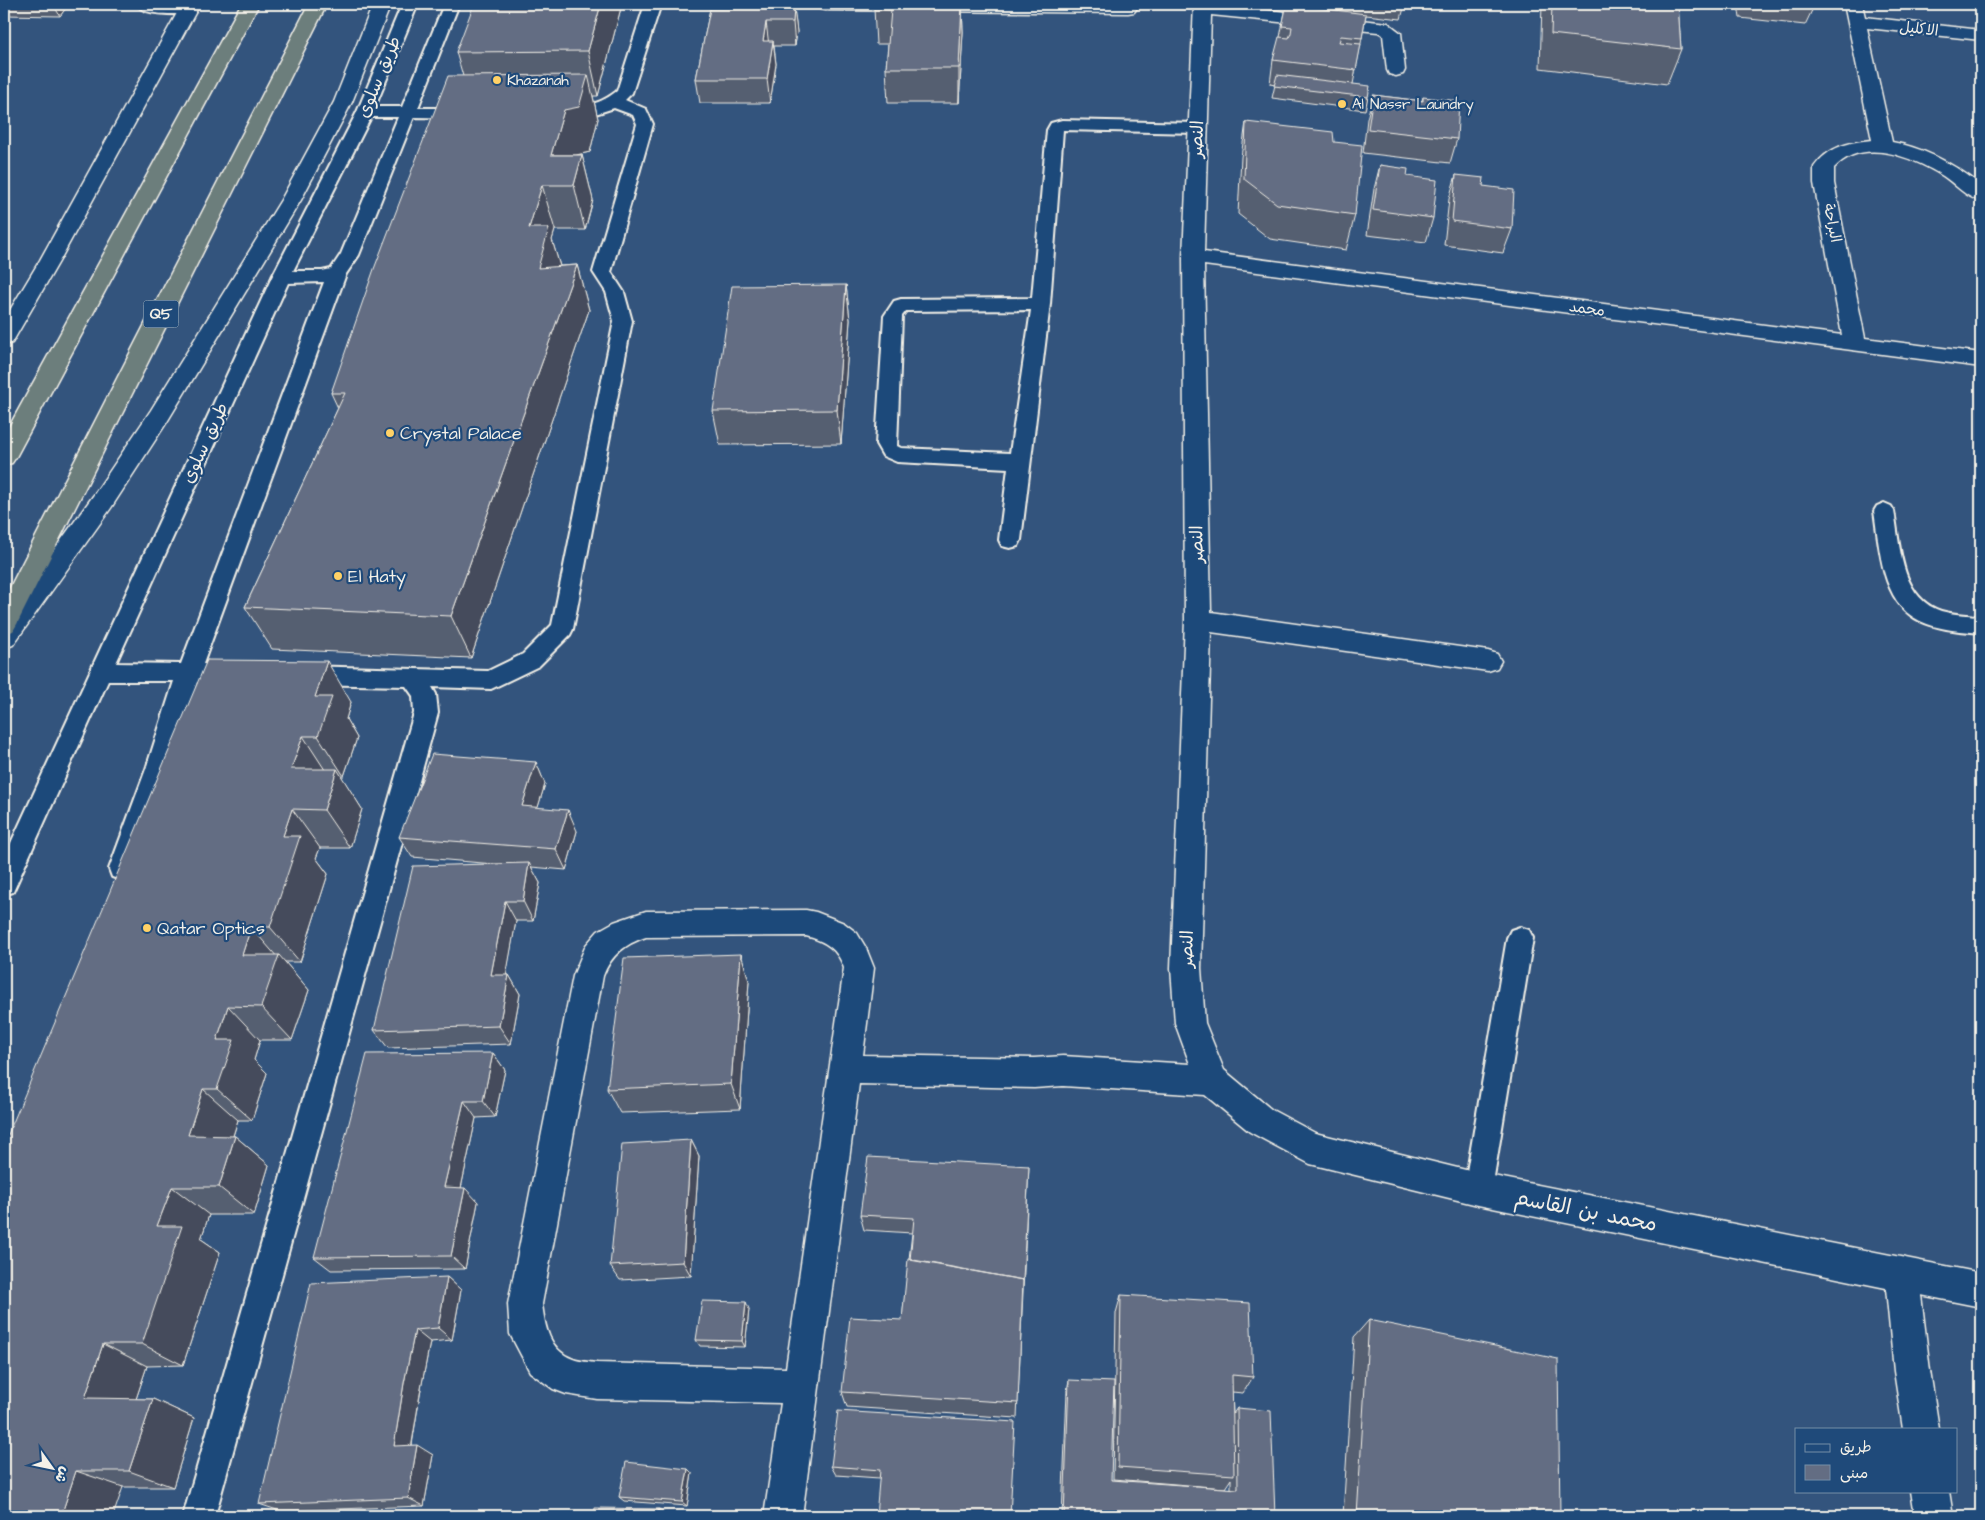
<svg xmlns="http://www.w3.org/2000/svg" width="1985" height="1520" font-family="'Architects Daughter','Playpen Sans Arabic',sans-serif">
	<style>
		.lines { fill: none; stroke-linecap: round; stroke-linejoin: round }
		.service-casing { stroke: #f4f1e8; stroke-width: 4 }
		.minor-casing { stroke: #f4f1e8; stroke-width: 3 }
		.secondary-casing { stroke: #f4f1e8; stroke-width: 3 }
		.motorway-casing { stroke: #f4f1e8; stroke-width: 3 }
		.service { fill: #1f4a7a; fill-rule: evenodd }
		.minor { fill: #1f4a7a; fill-rule: evenodd }
		.secondary { fill: #1f4a7a; fill-rule: evenodd }
		.motorway { fill: #6c7e7c; fill-rule: evenodd }
		.wall { fill: #555e71; stroke: #f4f1e8 }
		.shaded-wall { fill: #454c5c; stroke: #f4f1e8 }
		.building { fill: #636d83; stroke: #f4f1e8 }
		.poi-dot { fill: #ffd166; stroke: #1f4a7a; stroke-width: 2 }
		.labels { text-anchor: middle; dominant-baseline: central; stroke-width: 4.5; stroke-linejoin: round; paint-order: stroke }
		.far-street-label { font-size: 15px; fill: #f4f1e8; stroke: #1f4a7a }
		.far-poi-label { font-size: 15px; fill: #f4f1e8; stroke: #1f4a7a; text-anchor: start }
		.shield { fill: #1f4a7a; stroke: #b4bfc7; stroke-width: 1 }
		.shield-label { font-size: 16px; font-weight: bold; fill: #f4f1e8 }
		.street-label { font-size: 18px; fill: #f4f1e8; stroke: #1f4a7a }
		.poi-label { font-size: 18px; fill: #f4f1e8; stroke: #1f4a7a; text-anchor: start }
		.near-street-label { font-size: 21px; fill: #f4f1e8; stroke: #1f4a7a }
	</style>
	<rect width="100%" height="100%" fill="#33547d"/>
	<filter id="ink" filterUnits="userSpaceOnUse"><feTurbulence type="fractalNoise" baseFrequency=".02" numOctaves="2"/><feDisplacementMap in="SourceGraphic" scale="10" xChannelSelector="R" yChannelSelector="G"/><feConvolveMatrix kernelMatrix="1 2 1 2 8 2 1 2 1" color-interpolation-filters="sRGB"/></filter>
	<g filter="url(#ink)">
		<g class="lines">
			<defs>
				<path id="service" d="M 136,4 L 188,5 L 193,7 L 196,10 L 193,13 L 188,15 C 174,13 146,17 136,4 Z
					M 402,4 L 418,4 L 375,107 L 402,107 L 444,4 L 459,4 L 418,108 L 466,108 L 472,110 L 474,113 L 472,116 L 466,118 L 414,117 L 359,255 L 346,274 L 203,664 L 233,665 L 241,668 L 244,674 L 241,680 L 233,683 L 197,682 L 170,769 L 133,869 L 130,877 L 121,880 L 112,877 L 109,869 L 146,769 L 174,681 L 108,681 L 13,892 L 4,895 L 4,858 L 272,277 L 357,112 ZM 371,117 L 398,117 L 341,254 L 331,269 L 322,271 L 293,271 ZM 324,282 L 181,664 L 116,663 L 288,283 Z
					M 645,4 L 661,4 L 632,93 L 625,100 L 646,109 L 653,124 L 611,272 L 624,292 L 632,321 L 573,629 L 570,635 L 539,666 L 491,689 L 432,687 L 436,694 L 438,713 L 215,1516 L 183,1516 L 414,713 L 413,696 L 406,686 L 304,684 L 296,681 L 293,675 L 296,669 L 304,666 L 488,671 L 523,654 L 552,625 L 614,321 L 606,292 L 593,272 L 637,124 L 633,115 L 614,108 L 589,116 L 565,118 L 559,116 L 557,113 L 559,110 C 584,103 594,109 617,91 Z
					M 1062,120 L 1197,123 L 1203,124 L 1205,128 L 1203,132 L 1197,133 L 1063,130 L 1050,304 L 1021,540 L 1018,546 L 1010,548 L 1002,546 L 999,540 L 1008,468 L 897,462 L 883,456 L 876,444 L 884,316 L 894,301 L 901,299 L 1032,298 L 1047,130 L 1051,123 ZM 1031,310 L 1010,453 L 901,448 L 897,446 L 902,316 L 906,311 Z
					M 1884,503 L 1891,506 L 1894,511 C 1900,544 1900,593 1936,609 C 1949,615 1967,614 1981,617 L 1981,633 C 1961,631 1939,630 1920,621 C 1881,602 1880,549 1874,511 L 1877,506 Z
					M 1520,927 L 1529,930 L 1533,938 L 1492,1189 L 1488,1199 L 1478,1203 L 1468,1199 L 1464,1189 L 1507,938 L 1511,930 Z"/>
				<path id="minor" d="M 818,4 L 1132,4 L 1137,8 L 1134,12 L 1128,13 L 826,10 L 820,9 Z
					M 1194,4 L 1212,4 L 1388,23 L 1401,33 L 1405,70 L 1403,74 L 1396,76 L 1389,74 L 1387,70 L 1383,35 L 1378,32 L 1211,15 L 1204,252 L 1842,335 L 1814,183 L 1814,167 C 1828,147 1849,142 1872,140 L 1844,4 L 1862,4 L 1865,17 L 1981,30 L 1981,40 L 1867,28 L 1892,142 C 1925,148 1955,165 1981,185 L 1981,201 C 1967,198 1955,184 1943,176 C 1912,157 1863,136 1834,168 L 1834,183 L 1865,338 L 1981,353 L 1981,367 L 1204,265 L 1211,612 L 1488,651 L 1497,654 L 1501,661 L 1497,668 L 1488,671 L 1211,632 L 1201,968 L 1205,1023 L 1224,1070 L 1272,1110 L 1315,1133 L 1478,1173 L 1981,1273 L 1981,1307 L 1921,1295 L 1930,1371 L 1939,1429 L 1903,1429 L 1894,1371 L 1886,1288 L 1478,1205 L 1310,1164 L 1250,1132 L 1205,1095 L 1063,1086 L 1034,1088 L 859,1084 L 802,1516 L 764,1516 L 781,1403 L 597,1399 L 566,1394 L 553,1389 L 530,1372 L 510,1334 L 508,1304 L 573,976 L 586,945 L 598,931 L 614,922 L 646,911 L 806,910 L 816,912 L 844,923 L 857,933 L 866,948 L 874,968 L 863,1055 L 1034,1058 L 1063,1056 L 1190,1064 L 1175,1023 L 1171,968 L 1185,620 L 1183,257 ZM 806,936 C 825,941 838,949 844,968 L 786,1368 L 597,1363 C 590,1362 580,1362 573,1359 C 549,1350 545,1327 542,1304 L 603,976 C 611,955 625,944 646,937 Z
					M 1911,1491 L 1949,1491 L 1953,1516 L 1915,1516 Z"/>
				<path id="secondary" d="M 182,4 L 200,4 L 60,260 L 12,343 L 4,345 L 4,320 L 40,260 Z
					M 373,4 L 391,4 L 352,102 L 301,200 L 167,422 L 111,508 L 13,645 L 4,648 L 4,619 L 93,496 L 151,410 L 281,200 L 334,102 Z"/>
				<path id="motorway" d="M 241,4 L 259,4 L 16,457 L 12,463 L 4,465 L 4,436 Z
					M 309,4 L 327,4 L 17,624 L 13,631 L 4,634 L 4,599 Z"/>
			</defs>
			<use href="#service" class="service-casing"/>
			<use href="#minor" class="minor-casing"/>
			<use href="#secondary" class="secondary-casing"/>
			<use href="#motorway" class="motorway-casing"/>
			<use href="#service" class="service"/>
			<use href="#minor" class="minor"/>
			<use href="#secondary" class="secondary"/>
			<use href="#motorway" class="motorway"/>
		</g>
		<path class="wall" d="M 4,4 L 69,4 L 60,16 L 4,15 Z
			M 622,4 L 598,96 L 593,96 L 598,119 L 590,152 L 576,155 L 582,155 L 593,200 L 585,230 L 555,230 L 552,240 L 560,266 L 577,265 L 589,310 L 471,658 L 272,649 L 245,607 L 338,408 L 331,393 L 463,76 L 456,52 Z
			M 874,4 L 962,4 L 963,32 L 959,103 L 888,103 L 886,68 L 888,44 L 876,44 L 874,9 Z
			M 1259,4 L 1322,4 L 1321,8 L 1338,10 L 1339,4 L 1405,4 L 1401,19 L 1366,15 L 1362,38 L 1353,84 L 1368,97 L 1365,110 L 1272,98 L 1275,85 L 1270,84 L 1273,60 L 1280,37 L 1286,7 Z
			M 1542,4 L 1678,4 L 1681,49 L 1667,84 L 1540,68 Z
			M 1738,4 L 1815,4 L 1805,25 L 1740,18 Z
			M 794,8 L 797,32 L 795,46 L 774,46 L 776,64 L 770,103 L 700,103 L 696,79 L 710,9 Z
			M 1373,95 L 1422,101 L 1423,97 L 1457,139 L 1450,163 L 1363,153 L 1367,119 Z
			M 1246,122 L 1334,142 L 1355,215 L 1346,250 L 1270,239 L 1238,214 L 1241,157 Z
			M 1380,165 L 1407,176 L 1433,218 L 1426,242 L 1367,235 L 1374,189 Z
			M 1456,175 L 1483,186 L 1512,229 L 1503,253 L 1444,245 L 1449,199 Z
			M 846,285 L 850,320 L 841,444 L 720,445 L 713,411 Z
			M 207,660 L 351,702 L 346,719 L 357,738 L 344,776 L 341,776 L 362,809 L 350,848 L 320,848 L 316,858 L 328,874 L 300,962 L 285,962 L 309,990 L 292,1040 L 260,1040 L 254,1060 L 267,1073 L 252,1120 L 238,1120 L 233,1136 L 235,1136 L 269,1165 L 254,1215 L 209,1215 L 201,1239 L 220,1252 L 183,1365 L 147,1366 L 136,1399 L 153,1399 L 194,1418 L 173,1487 L 123,1487 L 4,1516 Z
			M 536,762 L 545,784 L 538,807 L 577,831 L 566,870 L 531,867 L 540,883 L 533,921 L 516,921 L 506,975 L 509,975 L 520,994 L 511,1044 L 388,1048 L 374,1030 L 494,864 L 412,857 L 399,837 Z
			M 741,954 L 749,981 L 740,1109 L 620,1113 L 607,1089 Z
			M 493,1053 L 505,1070 L 495,1117 L 476,1118 L 461,1188 L 478,1202 L 465,1269 L 331,1270 L 314,1257 Z
			M 691,1140 L 699,1156 L 691,1276 L 620,1280 L 610,1266 Z
			M 1029,1166 L 1017,1418 L 847,1407 L 842,1392 L 902,1320 L 912,1233 L 864,1230 L 860,1215 Z
			M 447,1277 L 461,1290 L 452,1340 L 430,1342 L 420,1394 L 412,1445 L 433,1455 L 424,1506 L 280,1511 L 259,1504 Z
			M 1121,1295 L 1253,1377 L 1243,1393 L 1232,1392 L 1233,1414 L 1237,1408 L 1275,1516 L 1062,1516 L 1067,1391 L 1069,1380 L 1111,1480 L 1231,1489 L 1231,1479 L 1225,1488 L 1113,1479 L 1116,1313 Z
			M 749,1309 L 745,1347 L 700,1346 L 696,1340 Z
			M 1369,1320 L 1560,1516 L 1343,1516 L 1354,1337 Z
			M 1015,1422 L 879,1478 L 836,1475 L 831,1466 Z
			M 688,1469 L 692,1473 L 687,1506 L 624,1501 L 619,1497 Z"/>
		<path class="shaded-wall" d="M 53,4 L 69,4 L 60,16 Z
			M 601,4 L 622,4 L 598,96 L 588,51 Z
			M 962,4 L 963,32 L 959,103 L 959,68 Z
			M 794,8 L 797,32 L 795,46 L 793,22 Z
			M 766,22 L 769,46 L 763,41 Z
			M 773,41 L 776,64 L 770,103 L 767,79 Z
			M 588,75 L 598,119 L 590,152 L 576,155 L 551,155 L 564,110 Z
			M 582,155 L 593,200 L 585,230 L 574,185 Z
			M 542,185 L 555,230 L 552,240 L 562,273 L 538,268 L 529,228 Z
			M 577,265 L 589,310 L 471,658 L 451,616 Z
			M 846,285 L 850,320 L 841,444 L 837,410 Z
			M 327,661 L 351,702 L 346,719 L 357,738 L 344,776 L 318,736 L 315,697 Z
			M 303,736 L 329,776 L 291,769 Z
			M 536,762 L 545,784 L 532,827 L 522,806 Z
			M 337,769 L 362,809 L 350,848 L 324,810 Z
			M 292,809 L 320,848 L 316,858 L 328,874 L 300,962 L 270,927 L 283,836 Z
			M 568,810 L 577,831 L 566,870 L 556,849 Z
			M 529,863 L 540,883 L 533,921 L 523,901 Z
			M 505,901 L 516,921 L 503,994 L 491,975 Z
			M 251,927 L 278,958 L 279,955 L 309,990 L 292,1040 L 261,1007 L 242,955 Z
			M 741,954 L 749,981 L 740,1109 L 731,1084 Z
			M 509,975 L 520,994 L 511,1044 L 499,1026 Z
			M 228,1006 L 260,1040 L 254,1060 L 267,1073 L 252,1120 L 217,1089 L 217,1040 Z
			M 493,1053 L 505,1070 L 495,1117 L 483,1101 Z
			M 203,1089 L 238,1120 L 224,1164 L 188,1135 Z
			M 464,1101 L 476,1118 L 458,1202 L 444,1187 Z
			M 235,1136 L 269,1165 L 254,1215 L 219,1187 Z
			M 691,1140 L 699,1156 L 691,1276 L 683,1262 Z
			M 172,1187 L 209,1215 L 201,1239 L 220,1252 L 183,1365 L 142,1344 L 157,1226 Z
			M 465,1188 L 478,1202 L 465,1269 L 451,1256 Z
			M 447,1277 L 461,1290 L 452,1340 L 438,1328 Z
			M 746,1302 L 749,1309 L 745,1347 L 742,1341 Z
			M 415,1330 L 430,1342 L 420,1394 L 410,1455 L 394,1446 L 404,1383 Z
			M 103,1344 L 147,1366 L 130,1417 L 85,1398 Z
			M 153,1399 L 194,1418 L 173,1487 L 129,1471 Z
			M 417,1445 L 433,1455 L 424,1506 L 408,1498 Z
			M 688,1469 L 692,1473 L 687,1506 L 682,1502 Z
			M 76,1471 L 123,1487 L 113,1516 L 61,1516 Z
			M 659,1509 L 668,1516 L 658,1516 Z"/>
		<path class="building" d="M 474,4 L 601,4 L 588,51 L 456,52 Z
			M 874,4 L 962,4 L 959,68 L 886,68 L 891,10 L 874,9 Z
			M 1287,4 L 1366,14 L 1362,38 L 1341,36 L 1339,42 L 1361,44 L 1356,70 L 1273,60 L 1279,37 L 1289,38 L 1291,33 L 1292,27 L 1282,26 Z
			M 1552,4 L 1678,4 L 1681,49 L 1551,34 Z
			M 794,8 L 793,22 L 766,22 L 763,41 L 773,41 L 767,79 L 696,79 L 710,9 Z
			M 588,75 L 579,107 L 564,110 L 551,155 L 582,155 L 574,185 L 542,185 L 529,228 L 549,228 L 538,268 L 577,265 L 451,616 L 245,607 L 345,393 L 331,393 L 374,269 L 448,76 Z
			M 1277,75 L 1370,86 L 1368,97 L 1274,86 Z
			M 1373,95 L 1423,101 L 1423,97 L 1459,101 L 1457,139 L 1368,129 Z
			M 1246,122 L 1333,132 L 1334,142 L 1362,145 L 1355,215 L 1277,204 L 1244,179 Z
			M 1380,165 L 1408,169 L 1407,176 L 1437,180 L 1433,218 L 1373,210 Z
			M 1456,175 L 1484,178 L 1483,186 L 1514,190 L 1512,229 L 1452,221 Z
			M 846,285 L 837,410 L 713,411 L 732,286 Z
			M 207,660 L 327,661 L 315,697 L 332,697 L 318,736 L 303,736 L 291,769 L 337,769 L 324,810 L 292,809 L 283,836 L 300,836 L 270,927 L 251,927 L 242,955 L 279,955 L 261,1007 L 228,1006 L 217,1040 L 234,1040 L 217,1089 L 203,1089 L 188,1135 L 235,1136 L 219,1187 L 172,1187 L 157,1226 L 182,1226 L 142,1344 L 103,1344 L 85,1398 L 153,1399 L 129,1471 L 76,1471 L 61,1516 L 4,1516 L 4,1144 Z
			M 432,754 L 536,762 L 522,806 L 568,810 L 556,849 L 399,837 Z
			M 529,863 L 523,901 L 505,901 L 491,975 L 509,975 L 499,1026 L 374,1030 L 413,866 Z
			M 741,954 L 731,1084 L 607,1089 L 624,958 Z
			M 493,1053 L 483,1101 L 464,1101 L 444,1187 L 465,1188 L 451,1256 L 314,1257 L 367,1054 Z
			M 691,1140 L 683,1262 L 610,1266 L 622,1144 Z
			M 868,1157 L 1029,1166 L 1023,1280 L 910,1260 L 914,1218 L 860,1215 Z
			M 908,1259 L 1023,1280 L 1018,1403 L 842,1392 L 850,1317 L 902,1320 Z
			M 447,1277 L 438,1328 L 415,1330 L 404,1383 L 394,1446 L 417,1445 L 408,1498 L 259,1504 L 311,1283 Z
			M 1121,1295 L 1250,1303 L 1253,1377 L 1232,1375 L 1234,1475 L 1118,1467 Z
			M 702,1301 L 746,1302 L 742,1341 L 696,1340 Z
			M 1369,1320 L 1558,1359 L 1560,1516 L 1357,1516 Z
			M 1069,1380 L 1114,1382 L 1111,1480 L 1238,1489 L 1237,1408 L 1271,1411 L 1275,1516 L 1064,1516 Z
			M 838,1411 L 1015,1422 L 1010,1516 L 876,1516 L 880,1470 L 831,1466 Z
			M 626,1462 L 688,1469 L 682,1502 L 619,1497 Z
			M 595,1508 L 659,1509 L 658,1516 L 594,1516 Z"/>
	</g>
	<g class="poi-dot">
		<circle cx="497" cy="80" r="5"/>
		<circle cx="1342" cy="104" r="5"/>
		<circle cx="390" cy="433" r="5"/>
		<circle cx="338" cy="576" r="5"/>
		<circle cx="147" cy="928" r="5"/>
	</g>
	<g class="labels">
		<g class="far-street-label">
			<text transform="translate(1919 29) rotate(6)">الاكليل</text>
			<text transform="translate(1832 223) rotate(79)">البراحة</text>
			<text transform="translate(1587 309) rotate(8)">محمد</text>
		</g>
		<g class="far-poi-label">
			<text x="507" y="80">Khazanah</text>
			<text x="1352" y="104">Al Nassr Laundry</text>
		</g>
		<rect class="shield" x="143.5" y="300.5" width="35" height="27" rx="4"/>
		<g class="shield-label">
			<text x="161" y="314">Q5</text>
		</g>
		<g class="street-label">
			<text transform="translate(379 77) rotate(-67)">طريق سلوى</text>
			<text transform="translate(1197 139) rotate(-88)">النصر</text>
			<text transform="translate(205 443) rotate(-65)">طريق سلوى</text>
			<text transform="translate(1197 544) rotate(-91)">النصر</text>
			<text transform="translate(1187 949) rotate(-89)">النصر</text>
		</g>
		<g class="poi-label">
			<text x="400" y="433">Crystal Palace</text>
			<text x="348" y="576">El Haty</text>
			<text x="157" y="928">Qatar Optics</text>
		</g>
		<g class="near-street-label">
			<text transform="translate(1586 1211) rotate(11)">محمد بن القاسم</text>
		</g>
	</g>
	<rect width="1985" height="1520" fill="none" stroke="#1f4a7a" stroke-width="20"/>
	<rect x="10" y="10" width="1965" height="1500" fill="none" stroke="#f4f1e8" stroke-width="2" filter="url(#ink)"/>
	<rect x="1795" y="1428" width="162" height="65" fill="#1f4a7a" stroke="#748da6"/>
	<rect x="1805" y="1444" width="25" height="8" fill="#1f4a7a" stroke="#748da6"/>
	<text x="1840" y="1452" font-size="15" fill="#f4f1e8">طريق</text>
	<rect x="1805" y="1465" width="25" height="15" fill="#636d83" stroke="#748da6"/>
	<text x="1840" y="1478" font-size="15" fill="#f4f1e8">مبنى</text>
	<g transform="translate(52 1468) rotate(123)" stroke="#1f4a7a" stroke-width="4" paint-order="stroke">
	<path d="M0-4L9 19L0 12L-9 19Z" fill="#f4f1e8"/>
	<text y="-8" font-size="14" font-weight="bold" text-anchor="middle" fill="#f4f1e8">ش</text>
	</g>
</svg>
